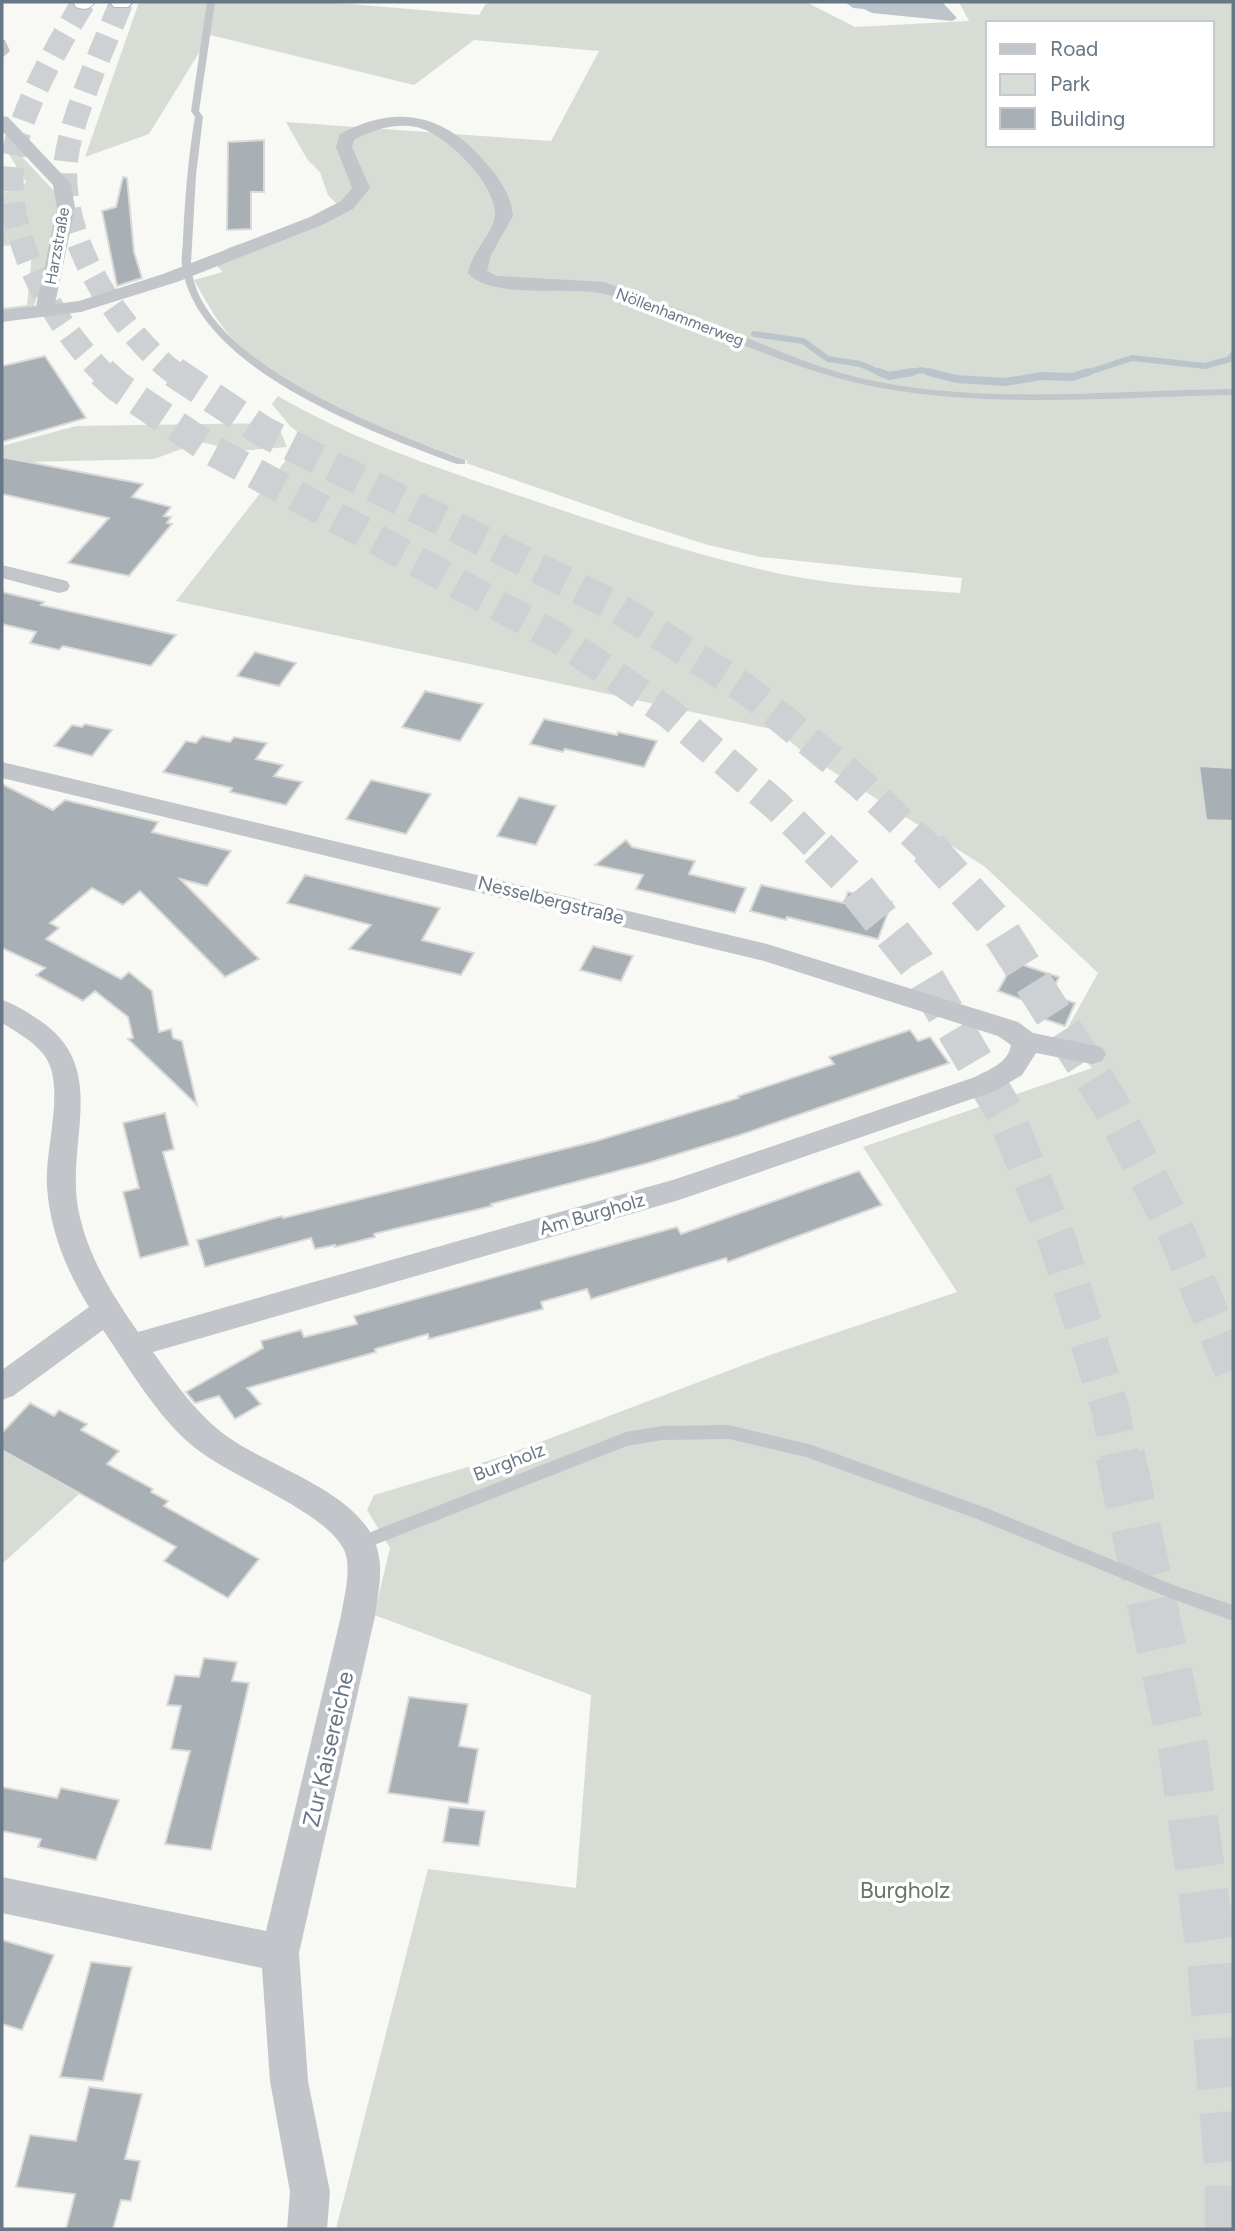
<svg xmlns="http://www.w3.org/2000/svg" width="1235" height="2231" font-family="Figtree,sans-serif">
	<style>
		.green { fill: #d7ddd5; fill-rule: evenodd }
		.water { fill: #bbc4ca }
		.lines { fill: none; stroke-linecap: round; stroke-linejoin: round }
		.stream-far1 { stroke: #bbc4ca; stroke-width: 6 }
		.stream { stroke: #bbc4ca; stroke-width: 8 }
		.building { fill: #a8b0b6; stroke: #dadad8; stroke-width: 2 }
		.trunk-tunnel-far3 { stroke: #cdd1d3; stroke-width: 24; stroke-dasharray: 24 12; stroke-linecap: butt }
		.trunk-tunnel-far2 { stroke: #cdd1d3; stroke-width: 31; stroke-dasharray: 31 15; stroke-linecap: butt }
		.trunk-tunnel-far1 { stroke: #cdd1d3; stroke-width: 38; stroke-dasharray: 38 19; stroke-linecap: butt }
		.trunk-tunnel { stroke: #cdd1d3; stroke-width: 50; stroke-dasharray: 50 24; stroke-linecap: butt }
		.trunk-casing { stroke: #b5b8bc; stroke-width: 2 }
		.service { fill: #c2c5c9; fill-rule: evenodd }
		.minor { fill: #c2c5c9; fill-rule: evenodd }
		.trunk { fill: #fff; fill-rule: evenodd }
		.labels { text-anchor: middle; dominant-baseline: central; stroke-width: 7; stroke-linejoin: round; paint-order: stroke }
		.far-street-label { font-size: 16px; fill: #687785; stroke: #fff }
		.street-label { font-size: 19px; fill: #687785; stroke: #fff }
		.near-street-label { font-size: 23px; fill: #687785; stroke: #fff }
		.near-park-label { font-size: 23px; fill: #667763; stroke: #fff }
	</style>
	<rect width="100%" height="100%" fill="#f8f8f5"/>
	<path class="green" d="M 139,2 L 327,2 L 479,15 L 487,2 L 806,2 L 855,27 L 969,21 L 959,2 L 1233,2 L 1233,2229 L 336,2229 L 428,1869 L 576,1888 L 591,1695 L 374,1615 L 390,1548 L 367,1510 L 374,1495 L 501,1457 L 770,1355 L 957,1292 L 863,1147 L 1092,1068 L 1063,1036 L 1098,973 L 984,866 L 808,756 L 776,730 L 176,601 L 304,437 L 290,426 L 272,404 L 278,396 C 353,440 435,467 517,495 C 606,525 694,556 786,575 C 843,586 902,589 960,593 L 962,578 L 761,557 L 708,545 L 633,521 L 466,463 L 468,461 C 388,431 300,401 236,342 C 218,325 206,301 194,280 L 223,272 L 214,263 L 228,248 L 307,221 L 337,204 L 328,195 L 320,172 L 307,159 L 286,122 L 551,141 L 599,51 L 474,40 L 414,85 L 210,35 L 149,134 L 85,157 ZM 988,23 L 1212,23 L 1212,145 L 988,145 Z
		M 2,143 L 9,143 L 56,193 L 60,205 L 34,307 L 30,309 L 2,312 L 2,308 L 27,305 L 33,243 L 2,246 L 2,193 L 20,189 L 26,182 Z
		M 277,423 L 287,447 L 238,451 L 201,442 L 154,459 L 27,462 L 2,470 L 2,446 L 76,426 Z
		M 2,1450 L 79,1494 L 2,1564 Z"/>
	<path class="water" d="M 845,2 L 942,2 L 957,18 L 952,21 L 872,13 L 864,9 L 853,8 Z"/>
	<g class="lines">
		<path class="stream-far1" d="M 754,334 L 803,341 L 828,359 L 860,364 L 883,374
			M 902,374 L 922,370 L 935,374
			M 1083,374 L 1132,358 L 1205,366 L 1230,359 L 1233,354"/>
		<path class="stream" d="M 879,372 L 889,376 L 912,372
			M 929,372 L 956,379 L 1005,382 L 1042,376 L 1072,377 L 1088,372"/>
	</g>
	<path class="building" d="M 264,140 L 264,192 L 251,192 L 251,229 L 227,230 L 228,142 Z
		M 123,177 L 127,178 L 134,252 L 142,278 L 117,286 L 102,211 L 116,207 Z
		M 45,356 L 86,418 L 2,442 L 2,366 Z
		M 2,457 L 143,484 L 132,497 L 171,507 L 164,516 L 171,517 L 167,523 L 172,524 L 129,576 L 68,563 L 109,518 L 2,494 Z
		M 2,592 L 44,602 L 41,605 L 176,635 L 151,666 L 63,646 L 59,650 L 30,643 L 36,632 L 2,624 Z
		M 255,652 L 296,663 L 279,686 L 237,676 Z
		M 425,691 L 483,704 L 460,741 L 402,727 Z
		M 544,719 L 617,735 L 618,732 L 657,741 L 644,767 L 565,749 L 563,752 L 530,744 Z
		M 85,724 L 112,730 L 92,756 L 54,746 L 72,725 L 82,727 Z
		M 202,736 L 230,742 L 234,737 L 267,743 L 256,759 L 283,765 L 274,776 L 302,782 L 286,805 L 230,792 L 232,788 L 163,772 L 186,741 L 196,743 Z
		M 1199,766 L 1233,768 L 1233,821 L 1206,820 Z
		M 371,780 L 431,794 L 406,834 L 346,819 Z
		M 2,784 L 53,810 L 65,800 L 158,822 L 152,832 L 231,851 L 207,886 L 180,879 L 259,959 L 225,977 L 140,891 L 123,905 L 92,888 L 50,923 L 59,928 L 46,939 L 121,979 L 129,972 L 152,991 L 159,1032 L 171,1029 L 173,1038 L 182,1041 L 197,1105 L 128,1039 L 133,1038 L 128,1017 L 95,991 L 83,1001 L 36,975 L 45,968 L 2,948 Z
		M 519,797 L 556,806 L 536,845 L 497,836 Z
		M 626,840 L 632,847 L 695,861 L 689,874 L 746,888 L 735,913 L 636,889 L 643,875 L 595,865 Z
		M 305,875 L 440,908 L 422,940 L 474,953 L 461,975 L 349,949 L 371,925 L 287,903 Z
		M 761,885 L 844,903 L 848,892 L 892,902 L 878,939 L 787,917 L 786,920 L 750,911 Z
		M 593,946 L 633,956 L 621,981 L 580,970 Z
		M 1014,962 L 1059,977 L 1050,995 L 1075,1003 L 1065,1026 L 1032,1015 L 1037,1005 L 998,991 Z
		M 910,1030 L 918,1041 L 930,1037 L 949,1063 L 737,1136 L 648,1163 L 491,1204 L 492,1206 L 394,1229 L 374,1234 L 375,1237 L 335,1247 L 335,1245 L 315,1249 L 311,1238 L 205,1267 L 197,1240 L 282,1216 L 283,1218 L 596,1141 L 739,1098 L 738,1096 L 834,1064 L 829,1057 Z
		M 165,1113 L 174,1149 L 163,1152 L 189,1245 L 140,1258 L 123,1192 L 139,1188 L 123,1123 Z
		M 859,1171 L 882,1205 L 728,1262 L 726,1258 L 591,1299 L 587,1289 L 541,1302 L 543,1309 L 429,1339 L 428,1334 L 375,1349 L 376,1352 L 247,1388 L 261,1404 L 235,1419 L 219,1396 L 195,1403 L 186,1392 L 263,1348 L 261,1341 L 301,1330 L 304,1337 L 357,1324 L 354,1316 L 677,1227 L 681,1234 Z
		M 30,1403 L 54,1416 L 59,1410 L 87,1424 L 81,1430 L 119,1451 L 107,1464 L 153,1489 L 151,1492 L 168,1501 L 164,1506 L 259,1559 L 228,1598 L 164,1561 L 176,1547 L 2,1450 L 2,1433 Z
		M 204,1658 L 237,1662 L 232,1681 L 249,1683 L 211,1850 L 165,1844 L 190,1751 L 171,1749 L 181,1706 L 167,1705 L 175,1675 L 199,1677 Z
		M 409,1697 L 468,1704 L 459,1746 L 478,1749 L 468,1804 L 388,1793 Z
		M 2,1787 L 57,1798 L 61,1788 L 119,1800 L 96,1860 L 38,1847 L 41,1839 L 2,1831 Z
		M 449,1807 L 485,1811 L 479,1846 L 443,1842 Z
		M 2,1940 L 54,1955 L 22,2030 L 2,2024 Z
		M 91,1962 L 132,1967 L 103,2081 L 60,2077 Z
		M 89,2087 L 142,2094 L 125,2159 L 140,2161 L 131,2201 L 121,2200 L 113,2229 L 66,2229 L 75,2194 L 16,2187 L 30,2135 L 76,2141 Z"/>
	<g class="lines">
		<path class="trunk-tunnel-far3" d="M 83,3 C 59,43 22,108 14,153 C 0,230 51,322 104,374
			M 121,3 C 104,47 64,130 65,175 C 66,217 81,255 102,290 C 119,318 149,355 176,374"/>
		<path class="trunk-tunnel-far2" d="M 102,372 L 117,386 L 210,449 L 558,638 L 669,713 L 777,806 L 820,849
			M 174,372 L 264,432 L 618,608 L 747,690 L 860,783 L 929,849"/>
		<path class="trunk-tunnel-far1" d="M 818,848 L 848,878 L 916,963 L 1004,1111 L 1058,1243 L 1110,1409 L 1120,1457
			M 928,848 L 995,923 L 1109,1102 L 1174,1227 L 1233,1370"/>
		<path class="trunk-tunnel" d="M 1120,1455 L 1183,1747 L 1211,1950 L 1230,2178 L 1230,2229"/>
		<defs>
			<path id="trunk" d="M 73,2 L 95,2 C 89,10 84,10 76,7 Z
				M 110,2 L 131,2 L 132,3 L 128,7 L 114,7 Z"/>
		</defs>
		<use href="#trunk" class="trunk-casing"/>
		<path class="service" d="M 207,2 L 215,2 L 199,111 L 203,117 L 196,175 L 191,262 C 193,360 388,431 465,460 L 465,464 L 457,464 C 372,432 204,372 183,272 C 180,261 183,250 183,239 C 185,198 188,158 195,117 L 191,111 Z
			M 2,40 L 5,40 L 10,51 L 2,58 Z
			M 684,315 C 744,333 799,364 860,378 C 981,406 1110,390 1233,389 L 1233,395 C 1111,397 982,410 861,384 C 799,370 740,343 681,320 L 679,318 Z
			M 729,1425 L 812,1445 L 989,1509 L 1176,1586 L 1233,1605 L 1233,1621 L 1167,1597 L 977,1519 L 806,1457 L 729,1439 L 662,1440 L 627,1446 L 359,1551 L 353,1549 L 351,1544 L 353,1539 L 626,1432 L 662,1426 Z"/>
		<path class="minor" d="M 2,116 L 8,117 L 71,184 L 75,208 L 55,304 L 79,301 L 163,274 L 310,217 L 341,201 L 352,188 L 336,147 L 340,134 C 397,103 445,114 486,163 C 500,179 511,195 513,216 L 491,255 L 487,271 L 497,276 L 604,282 L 691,314 L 693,318 L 691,322 L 677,322 C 653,313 626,298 600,293 C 569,287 488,299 468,273 C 472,251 494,232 495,215 C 497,185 445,132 416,127 C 395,123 372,130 354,140 L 352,147 L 370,188 L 353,209 L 322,225 L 177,282 L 81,312 L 2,322 L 2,310 L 36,306 L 57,208 L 53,185 L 2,131 Z
			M 2,565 L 67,581 L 70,586 L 67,591 L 59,593 L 2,578 Z
			M 2,762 L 767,944 L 1018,1022 L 1033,1033 L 1102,1047 L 1106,1054 L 1102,1061 L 1092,1064 L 1036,1053 L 1022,1075 L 995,1091 L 679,1200 L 153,1352 C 175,1383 197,1415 228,1437 C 271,1468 366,1494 378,1552 C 383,1572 378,1595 375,1616 L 299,1953 L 308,2081 L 330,2192 L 327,2229 L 287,2229 L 290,2192 L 270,2081 L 262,1968 L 2,1913 L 2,1877 L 266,1931 L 341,1616 C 344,1597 353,1565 343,1548 C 324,1511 230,1477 194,1447 C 157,1417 130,1369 103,1330 L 13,1396 L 2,1400 L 2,1370 L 89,1307 C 66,1270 50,1230 47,1187 C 44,1150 67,1085 44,1055 C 33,1041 17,1032 2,1023 L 2,1000 C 15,1004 27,1012 39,1020 C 110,1067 66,1140 78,1208 C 87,1255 111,1293 138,1332 L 676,1179 L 975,1077 C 990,1069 1008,1063 1011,1045 L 998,1036 L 764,961 L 2,778 Z"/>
		<use href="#trunk" class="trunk"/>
	</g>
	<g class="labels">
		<g class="far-street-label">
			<text transform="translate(57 246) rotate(-80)">Harzstraße</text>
			<text transform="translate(680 317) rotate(21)">Nöllenhammerweg</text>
		</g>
		<g class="street-label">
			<text transform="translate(551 900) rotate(14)">Nesselbergstraße</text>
			<text transform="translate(592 1214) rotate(-16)">Am Burgholz</text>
			<text transform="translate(509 1462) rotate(-21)">Burgholz</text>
		</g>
		<g class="near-street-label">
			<text transform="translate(328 1749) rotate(-77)">Zur Kaisereiche</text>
		</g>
		<g class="near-park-label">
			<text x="905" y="1890">Burgholz</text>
		</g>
	</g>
	<rect width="1235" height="2231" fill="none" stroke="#687785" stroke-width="7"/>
	<rect x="986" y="21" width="228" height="126" fill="#ffffff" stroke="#c3c9ce" stroke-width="2"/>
	<rect x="1000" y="44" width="35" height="10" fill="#c2c5c9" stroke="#c3c9ce" stroke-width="2"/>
	<text x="1050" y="56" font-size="21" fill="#687785">Road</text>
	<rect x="1000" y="74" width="35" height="21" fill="#d7ddd5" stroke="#c3c9ce" stroke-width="2"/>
	<text x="1050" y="91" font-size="21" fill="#687785">Park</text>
	<rect x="1000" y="108" width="35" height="21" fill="#a8b0b6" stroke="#c3c9ce" stroke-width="2"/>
	<text x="1050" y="126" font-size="21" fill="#687785">Building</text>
</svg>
